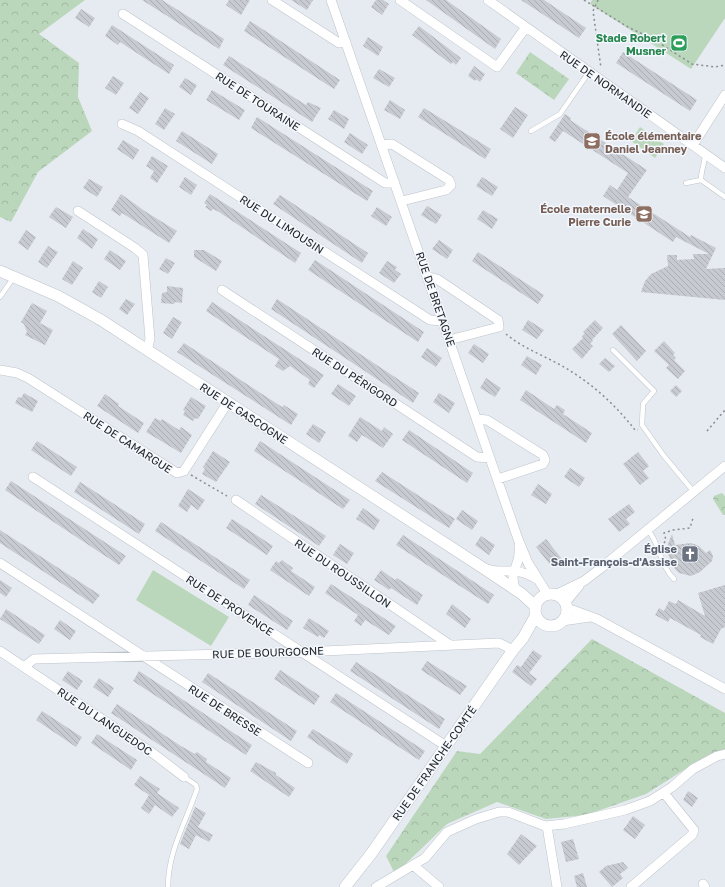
<svg xmlns="http://www.w3.org/2000/svg" width="725" height="887" font-family="'Golos Text',sans-serif">
	<style>
		.forest { fill: url(#forest-crowns) }
		.pitch { fill: #bbd7bb }
		.building { fill: url(#building-back-hatch) }
		.lines { fill: none; stroke-linecap: round; stroke-linejoin: round }
		.service-casing { stroke: #bec3c9; stroke-width: 5.5 }
		.minor-casing { stroke: #bec3c9; stroke-width: 10 }
		.tertiary-casing { stroke: #bec3c9; stroke-width: 12 }
		.path { stroke: #898d91; stroke-width: 1.5; stroke-dasharray: 2 3; stroke-linecap: butt }
		.service { stroke: #fff; stroke-width: 4.5 }
		.minor { stroke: #fff; stroke-width: 9 }
		.tertiary { stroke: #fff; stroke-width: 11 }
		.labels { text-anchor: middle; dominant-baseline: central; stroke-width: 3; stroke-linejoin: round; paint-order: stroke }
		.leisure-label { font-size: 11px; font-weight: bold; fill: #27864d; stroke: #f3f8fe; text-anchor: end }
		.street-label { font-size: 11px; fill: #232527; stroke: #f3f8fe }
		.education-label { font-size: 11px; font-weight: bold; fill: #785e54; stroke: #f3f8fe; text-anchor: start }
		.worship-label { font-size: 11px; font-weight: bold; fill: #5b616d; stroke: #f3f8fe; text-anchor: end }
	</style>
	<defs>
		<pattern id="forest-crowns" width="20" height="18" patternUnits="userSpaceOnUse"><rect width="20" height="18" fill="#bbd7bb"/><path d="M2 6a3 3 0 1 1 6 0M12 15a3 3 0 1 1 6 0" fill="none" stroke="#a0b8a1"/></pattern>
		<pattern id="building-back-hatch" width="6" height="6" patternUnits="userSpaceOnUse"><rect width="6" height="6" fill="#c7cbd1"/><path d="M-1 5l2 2M0 0l6 6M5-1l2 2" fill="none" stroke="#abaeb3"/></pattern>
	</defs>
	<rect width="100%" height="100%" fill="#e6ebf1"/>
	<path class="forest" d="M 0,0 L 85,0 L 39,34 L 79,63 L 78,97 L 92,131 L 38,172 L 11,222 L 0,217 Z
		M 530,52 L 569,79 L 554,100 L 516,73 Z
		M 722,493 L 725,496 L 725,515 L 723,515 L 713,499 L 714,496 Z
		M 592,639 L 725,713 L 725,752 L 687,768 L 646,794 L 586,815 L 546,819 L 497,802 L 447,824 L 395,874 L 386,856 L 457,751 L 480,754 Z"/>
	<path class="pitch" d="M 592,0 L 725,0 L 725,18 L 691,69 L 590,4 Z
		M 640,127 L 664,144 L 655,158 L 631,141 Z
		M 153,570 L 229,617 L 211,646 L 136,600 Z"/>
	<path class="building" d="M 142,0 L 162,0 L 224,39 L 219,49 Z
		M 229,0 L 250,0 L 241,15 L 226,5 Z
		M 291,0 L 313,0 L 307,10 Z
		M 376,0 L 383,0 L 389,4 L 382,15 L 371,7 Z
		M 426,0 L 446,0 L 501,39 L 495,49 Z
		M 521,0 L 544,0 L 586,28 L 579,38 Z
		M 81,9 L 95,18 L 89,27 L 75,18 Z
		M 250,21 L 340,80 L 334,89 L 244,31 Z
		M 112,25 L 174,65 L 169,74 L 120,42 L 118,45 L 105,36 Z
		M 419,26 L 461,58 L 456,65 L 453,62 L 451,64 L 412,35 Z
		M 368,37 L 383,47 L 378,56 L 363,46 Z
		M 623,52 L 697,100 L 690,111 L 616,63 Z
		M 229,56 L 306,105 L 308,102 L 321,108 L 312,122 L 223,65 Z
		M 474,66 L 485,74 L 480,82 L 476,79 L 475,81 L 468,76 Z
		M 379,69 L 395,78 L 389,87 L 373,78 Z
		M 113,76 L 124,83 L 116,95 L 105,88 Z
		M 185,78 L 197,85 L 191,95 L 179,87 Z
		M 212,90 L 245,110 L 239,120 L 206,100 Z
		M 140,92 L 149,98 L 138,114 L 129,108 Z
		M 390,100 L 405,110 L 400,119 L 384,110 Z
		M 515,107 L 528,115 L 513,138 L 500,129 Z
		M 165,108 L 175,114 L 164,130 L 155,124 Z
		M 424,108 L 491,149 L 485,159 L 418,117 Z
		M 334,110 L 349,119 L 344,129 L 328,119 Z
		M 565,114 L 571,118 L 570,120 L 647,170 L 628,197 L 690,237 L 691,235 L 716,248 L 706,269 L 725,268 L 725,300 L 641,292 L 645,281 L 651,274 L 668,266 L 667,255 L 677,255 L 677,260 L 694,259 L 693,254 L 709,254 L 676,237 L 673,242 L 603,196 L 610,185 L 617,190 L 628,173 L 563,131 L 555,142 L 549,138 Z
		M 257,117 L 373,191 L 367,201 L 251,128 Z
		M 182,131 L 218,154 L 212,164 L 176,141 Z
		M 350,133 L 368,145 L 362,154 L 344,142 Z
		M 123,140 L 139,150 L 133,160 L 117,149 Z
		M 152,156 L 168,166 L 157,183 L 150,178 L 154,171 L 146,166 Z
		M 185,177 L 197,185 L 191,195 L 179,187 Z
		M 482,177 L 498,187 L 492,196 L 476,186 Z
		M 89,179 L 103,187 L 97,197 L 83,188 Z
		M 121,194 L 146,212 L 177,231 L 169,243 L 122,213 L 120,216 L 111,210 Z
		M 210,194 L 301,253 L 295,263 L 219,212 L 213,209 L 211,211 L 205,207 L 207,205 L 204,203 Z
		M 280,195 L 368,253 L 362,263 L 273,204 Z
		M 427,206 L 442,215 L 436,224 L 421,215 Z
		M 56,207 L 73,217 L 66,228 L 49,217 Z
		M 377,207 L 392,217 L 386,226 L 371,216 Z
		M 483,210 L 498,219 L 492,229 L 477,219 Z
		M 83,229 L 98,239 L 92,249 L 77,238 Z
		M 26,230 L 36,237 L 28,250 L 18,243 Z
		M 439,240 L 453,250 L 447,259 L 432,249 Z
		M 48,246 L 58,252 L 47,268 L 38,262 Z
		M 110,250 L 126,261 L 120,270 L 104,259 Z
		M 194,250 L 204,250 L 222,261 L 216,271 L 194,257 Z
		M 478,252 L 544,295 L 538,304 L 472,261 Z
		M 166,258 L 175,263 L 168,274 L 159,269 Z
		M 315,260 L 424,332 L 418,342 L 308,270 Z
		M 73,261 L 83,268 L 72,285 L 62,279 Z
		M 387,261 L 397,267 L 395,270 L 401,274 L 394,283 L 379,273 Z
		M 99,281 L 108,287 L 101,298 L 92,292 Z
		M 167,286 L 183,288 L 182,303 L 175,302 L 174,304 L 161,303 L 162,293 L 167,292 Z
		M 126,299 L 135,304 L 127,315 L 119,309 Z
		M 277,299 L 419,393 L 413,403 L 271,309 Z
		M 212,302 L 324,375 L 314,388 L 308,384 L 310,380 L 303,375 L 290,366 L 283,371 L 275,366 L 279,359 L 206,311 Z
		M 32,303 L 47,311 L 40,323 L 53,330 L 45,345 L 25,335 L 27,332 L 24,324 L 21,322 Z
		M 173,317 L 182,322 L 172,339 L 163,333 Z
		M 528,320 L 544,330 L 537,339 L 522,330 Z
		M 595,320 L 603,328 L 592,340 L 593,341 L 590,344 L 593,346 L 582,359 L 572,349 L 583,338 L 582,336 L 585,333 L 583,332 Z
		M 621,325 L 646,351 L 637,361 L 612,334 Z
		M 664,341 L 675,353 L 673,355 L 676,358 L 674,360 L 685,371 L 678,379 L 666,368 L 669,365 L 654,351 Z
		M 184,343 L 282,407 L 284,405 L 298,414 L 291,425 L 177,352 Z
		M 474,344 L 489,354 L 483,363 L 468,353 Z
		M 427,348 L 442,358 L 436,367 L 421,357 Z
		M 527,356 L 542,365 L 536,375 L 521,365 Z
		M 605,358 L 615,366 L 609,372 L 599,364 Z
		M 486,378 L 501,388 L 495,397 L 480,388 Z
		M 338,384 L 356,396 L 349,406 L 331,394 Z
		M 676,385 L 682,391 L 676,397 L 670,391 Z
		M 526,390 L 554,409 L 557,405 L 565,410 L 563,414 L 592,433 L 586,443 L 520,400 Z
		M 24,393 L 38,401 L 32,412 L 15,403 L 18,397 L 21,398 Z
		M 439,393 L 455,403 L 449,413 L 433,402 Z
		M 105,394 L 119,404 L 118,406 L 144,423 L 138,433 L 97,406 Z
		M 191,397 L 206,406 L 198,419 L 195,418 L 193,421 L 183,415 L 185,411 L 183,410 Z
		M 360,417 L 382,431 L 384,427 L 393,434 L 383,448 L 362,435 L 357,442 L 348,436 Z
		M 155,418 L 161,421 L 162,419 L 179,430 L 181,427 L 192,435 L 181,453 L 146,432 Z
		M 313,424 L 326,432 L 319,443 L 306,434 Z
		M 409,430 L 473,473 L 467,483 L 402,440 Z
		M 37,441 L 77,467 L 71,476 L 31,450 Z
		M 260,441 L 350,500 L 343,509 L 254,451 Z
		M 213,451 L 230,462 L 216,482 L 202,474 L 205,469 L 203,467 Z
		M 638,452 L 649,466 L 643,471 L 649,478 L 640,485 L 623,464 Z
		M 570,468 L 585,478 L 579,487 L 564,477 Z
		M 382,472 L 455,519 L 449,528 L 375,481 Z
		M 11,481 L 126,556 L 119,565 L 5,490 Z
		M 80,482 L 145,524 L 139,534 L 74,492 Z
		M 538,484 L 552,494 L 546,504 L 531,495 Z
		M 188,489 L 205,500 L 198,510 L 191,505 L 187,512 L 178,506 Z
		M 261,495 L 326,536 L 319,546 L 255,504 Z
		M 629,504 L 635,512 L 626,519 L 630,524 L 619,532 L 608,519 Z
		M 363,508 L 380,520 L 374,530 L 356,519 Z
		M 462,510 L 478,521 L 472,530 L 456,519 Z
		M 232,519 L 273,546 L 267,555 L 226,528 Z
		M 161,522 L 250,580 L 244,589 L 155,531 Z
		M 0,530 L 100,595 L 93,604 L 0,543 Z
		M 672,534 L 675,545 L 691,543 L 699,546 L 706,553 L 710,550 L 713,556 L 712,561 L 700,572 L 691,576 L 679,573 L 674,568 L 666,549 Z
		M 403,535 L 494,595 L 488,604 L 396,545 Z
		M 481,536 L 495,545 L 489,555 L 475,545 Z
		M 546,539 L 562,559 L 552,567 L 536,547 Z
		M 340,544 L 354,553 L 347,564 L 333,555 Z
		M 282,560 L 293,568 L 291,571 L 315,587 L 309,596 L 270,570 L 276,561 L 279,563 Z
		M 381,570 L 395,580 L 397,578 L 423,595 L 417,605 L 391,588 L 389,590 L 374,580 Z
		M 0,580 L 12,588 L 6,597 L 0,593 Z
		M 331,584 L 396,626 L 389,635 L 365,620 L 361,626 L 354,621 L 358,615 L 325,593 Z
		M 725,585 L 725,627 L 721,629 L 713,644 L 700,637 L 701,635 L 670,618 L 668,622 L 655,615 L 659,608 L 664,611 L 669,601 L 676,604 L 678,600 L 705,616 L 698,593 Z
		M 254,595 L 293,621 L 287,630 L 248,605 Z
		M 452,604 L 471,619 L 465,628 L 446,614 Z
		M 6,609 L 45,635 L 39,644 L 0,619 Z
		M 309,618 L 329,631 L 324,638 L 319,635 L 318,637 L 303,628 Z
		M 60,620 L 76,631 L 70,640 L 54,629 Z
		M 533,650 L 542,656 L 529,673 L 537,679 L 531,686 L 512,672 L 517,665 L 521,667 Z
		M 427,661 L 467,686 L 460,695 L 421,670 Z
		M 356,662 L 445,719 L 439,729 L 350,671 Z
		M 280,670 L 320,696 L 314,705 L 274,679 Z
		M 68,671 L 83,681 L 77,690 L 62,680 Z
		M 139,671 L 252,745 L 246,755 L 133,681 Z
		M 208,673 L 297,731 L 291,741 L 202,682 Z
		M 99,678 L 114,688 L 108,697 L 93,687 Z
		M 336,693 L 425,751 L 419,760 L 330,702 Z
		M 117,704 L 181,746 L 195,754 L 197,752 L 207,759 L 206,762 L 231,778 L 225,788 L 111,713 Z
		M 42,711 L 82,737 L 76,747 L 36,720 Z
		M 313,729 L 353,754 L 347,764 L 307,737 Z
		M 97,734 L 137,760 L 131,770 L 91,743 Z
		M 256,762 L 276,773 L 276,775 L 295,788 L 289,797 L 250,771 Z
		M 140,776 L 160,789 L 157,793 L 179,808 L 172,817 L 155,805 L 149,814 L 141,808 L 149,795 L 134,785 Z
		M 688,791 L 698,798 L 692,807 L 683,800 Z
		M 195,807 L 206,813 L 198,827 L 213,835 L 209,842 L 196,835 L 189,849 L 180,844 Z
		M 633,816 L 645,825 L 635,839 L 623,830 Z
		M 521,834 L 537,846 L 519,865 L 507,854 Z
		M 573,839 L 579,859 L 566,862 L 561,842 Z
		M 623,862 L 628,868 L 620,874 L 623,878 L 612,887 L 599,872 L 606,866 Z
		M 583,873 L 587,887 L 577,887 L 574,876 Z"/>
	<g class="lines">
		<defs>
			<path id="service" d="M 531,131 L 560,114 L 589,72
				M 705,154 C 705,163 701,170 701,180 L 725,197
				M 686,183 L 701,180
				M 0,297 L 14,277
				M 613,350 L 654,391 L 643,404 L 642,425 L 664,456 L 694,492
				M 648,530 C 661,546 660,566 674,579
				M 168,887 C 168,851 186,822 197,789 L 196,785 L 184,777"/>
			<path id="minor" d="M 272,0 L 339,43 L 346,42
				M 331,0 C 393,180 457,359 518,539 L 528,563 L 548,595
				M 400,0 L 497,67 L 526,27
				M 488,0 L 725,168
				M 123,14 L 385,183 L 395,183
				M 122,124 L 138,131 L 430,320 L 443,321
				M 381,145 L 392,144 L 449,180 L 451,185 L 446,190 L 402,201
				M 693,145 L 725,95
				M 78,211 L 135,248 L 143,255 L 150,339 L 147,350
				M 429,277 L 437,279 L 498,320 L 499,327 L 449,340
				M 222,290 L 477,457 L 490,458
				M 0,370 L 17,373 L 28,378 L 177,473 L 184,471 L 228,402
				M 477,419 L 487,420 L 543,455 L 545,460 L 543,464 L 498,479
				M 33,477 L 446,746
				M 236,500 L 450,645
				M 0,563 L 308,763
				M 487,569 C 496,572 503,571 513,571 C 522,571 530,575 537,579
				M 516,591 C 507,569 522,567 519,546
				M 555,595 L 584,581 L 601,568 L 725,466
				M 565,603 L 579,586
				M 567,608 L 597,619 L 725,689
				M 562,621 L 590,617
				M 0,651 L 154,754 L 184,777
				M 24,667 L 34,659 L 302,652 L 499,643 L 513,650
				M 547,826 L 557,887
				M 413,865 L 439,887
				M 703,884 L 705,887
				M 376,887 L 425,858 L 447,832 L 476,819 L 499,812 L 508,812 L 545,826 L 564,824 L 625,810 L 650,801 L 672,787 L 693,769 L 717,756 L 725,754
				M 631,887 L 692,835 L 694,830 L 664,793"/>
			<path id="tertiary" d="M 0,271 L 58,296 L 101,320 L 480,566 L 522,594 L 536,607
				M535 610a16 16 0 1 1 32 0a16 16 0 1 1-32 0Z
				M 345,887 L 371,854 L 513,650 L 523,638 L 536,615"/>
		</defs>
		<use href="#service" class="service-casing"/>
		<use href="#minor" class="minor-casing"/>
		<use href="#tertiary" class="tertiary-casing"/>
		<path class="path" d="M 584,0 L 628,27 L 653,39 L 692,64 L 715,67 L 725,65
			M 598,0 L 593,11 L 601,68
			M 506,334 C 525,350 551,358 572,372 C 596,387 618,408 635,430 L 638,430
			M 707,431 L 725,410
			M 191,475 L 227,496
			M 664,543 L 666,540 L 664,533 L 673,530 L 690,528 L 693,518"/>
		<use href="#service" class="service"/>
		<use href="#minor" class="minor"/>
		<use href="#tertiary" class="tertiary"/>
	</g>
	<defs>
		<symbol id="stadium-square" viewBox="-11 -11 22 22"><rect x="-9" y="-9" width="18" height="18" rx="4" fill="#2e9e5b" stroke="#f3f8fe"/><path d="M0-5a6.5 5 0 1 0 0 10a6.5 5 0 1 0 0-10ZM-3.5-1.8h7v3.6h-7Z" fill="#fff"/></symbol>
		<symbol id="school-square" viewBox="-11 -11 22 22"><rect x="-9" y="-9" width="18" height="18" rx="4" fill="#8d6e63" stroke="#f3f8fe"/><path d="M0-5L7-2L0 1L-7-2ZM-4 1L0 2.5L4 1V4Q0 6-4 4Z" fill="#fff"/></symbol>
		<symbol id="church-square" viewBox="-11 -11 22 22"><rect x="-9" y="-9" width="18" height="18" rx="4" fill="#6b7280" stroke="#f3f8fe"/><path d="M-1.2-6h2.4v3.5h3.3v2.4h-3.3V6h-2.4V-.1h-3.3v-2.4h3.3Z" fill="#fff"/></symbol>
	</defs>
	<g fill-rule="evenodd">
		<use href="#stadium-square" x="669" y="33" width="20" height="20"/>
		<use href="#school-square" x="582" y="131" width="20" height="20"/>
		<use href="#school-square" x="634" y="204" width="20" height="20"/>
		<use href="#church-square" x="680" y="544" width="20" height="20"/>
	</g>
	<g class="labels">
		<g class="leisure-label">
			<text x="666" y="37">Stade Robert<tspan x="666" dy="13">Musner</tspan></text>
		</g>
		<g class="street-label">
			<text transform="translate(606 84) rotate(35)">RUE DE NORMANDIE</text>
			<text transform="translate(258 101) rotate(33)">RUE DE TOURAINE</text>
			<text transform="translate(282 224) rotate(33)">RUE DU LIMOUSIN</text>
			<text transform="translate(436 299) rotate(71)">RUE DE BRETAGNE</text>
			<text transform="translate(355 377) rotate(33)">RUE DU PÉRIGORD</text>
			<text transform="translate(244 413) rotate(33)">RUE DE GASCOGNE</text>
			<text transform="translate(128 442) rotate(33)">RUE DE CAMARGUE</text>
			<text transform="translate(343 573) rotate(34)">RUE DU ROUSSILLON</text>
			<text transform="translate(230 605) rotate(33)">RUE DE PROVENCE</text>
			<text transform="translate(268 652) rotate(-2)">RUE DE BOURGOGNE</text>
			<text transform="translate(225 710) rotate(33)">RUE DE BRESSE</text>
			<text transform="translate(105 721) rotate(34)">RUE DU LANGUEDOC</text>
			<text transform="translate(434 763) rotate(-55)">RUE DE FRANCHE-COMTÉ</text>
		</g>
		<g class="education-label">
			<text x="605" y="135">École élémentaire<tspan x="605" dy="13">Daniel Jeanney</tspan></text>
			<text x="631" y="208" text-anchor="end">École maternelle<tspan x="631" dy="13">Pierre Curie</tspan></text>
		</g>
		<g class="worship-label">
			<text x="677" y="548">Église<tspan x="677" dy="13">Saint-François-d'Assise</tspan></text>
		</g>
	</g>
</svg>
